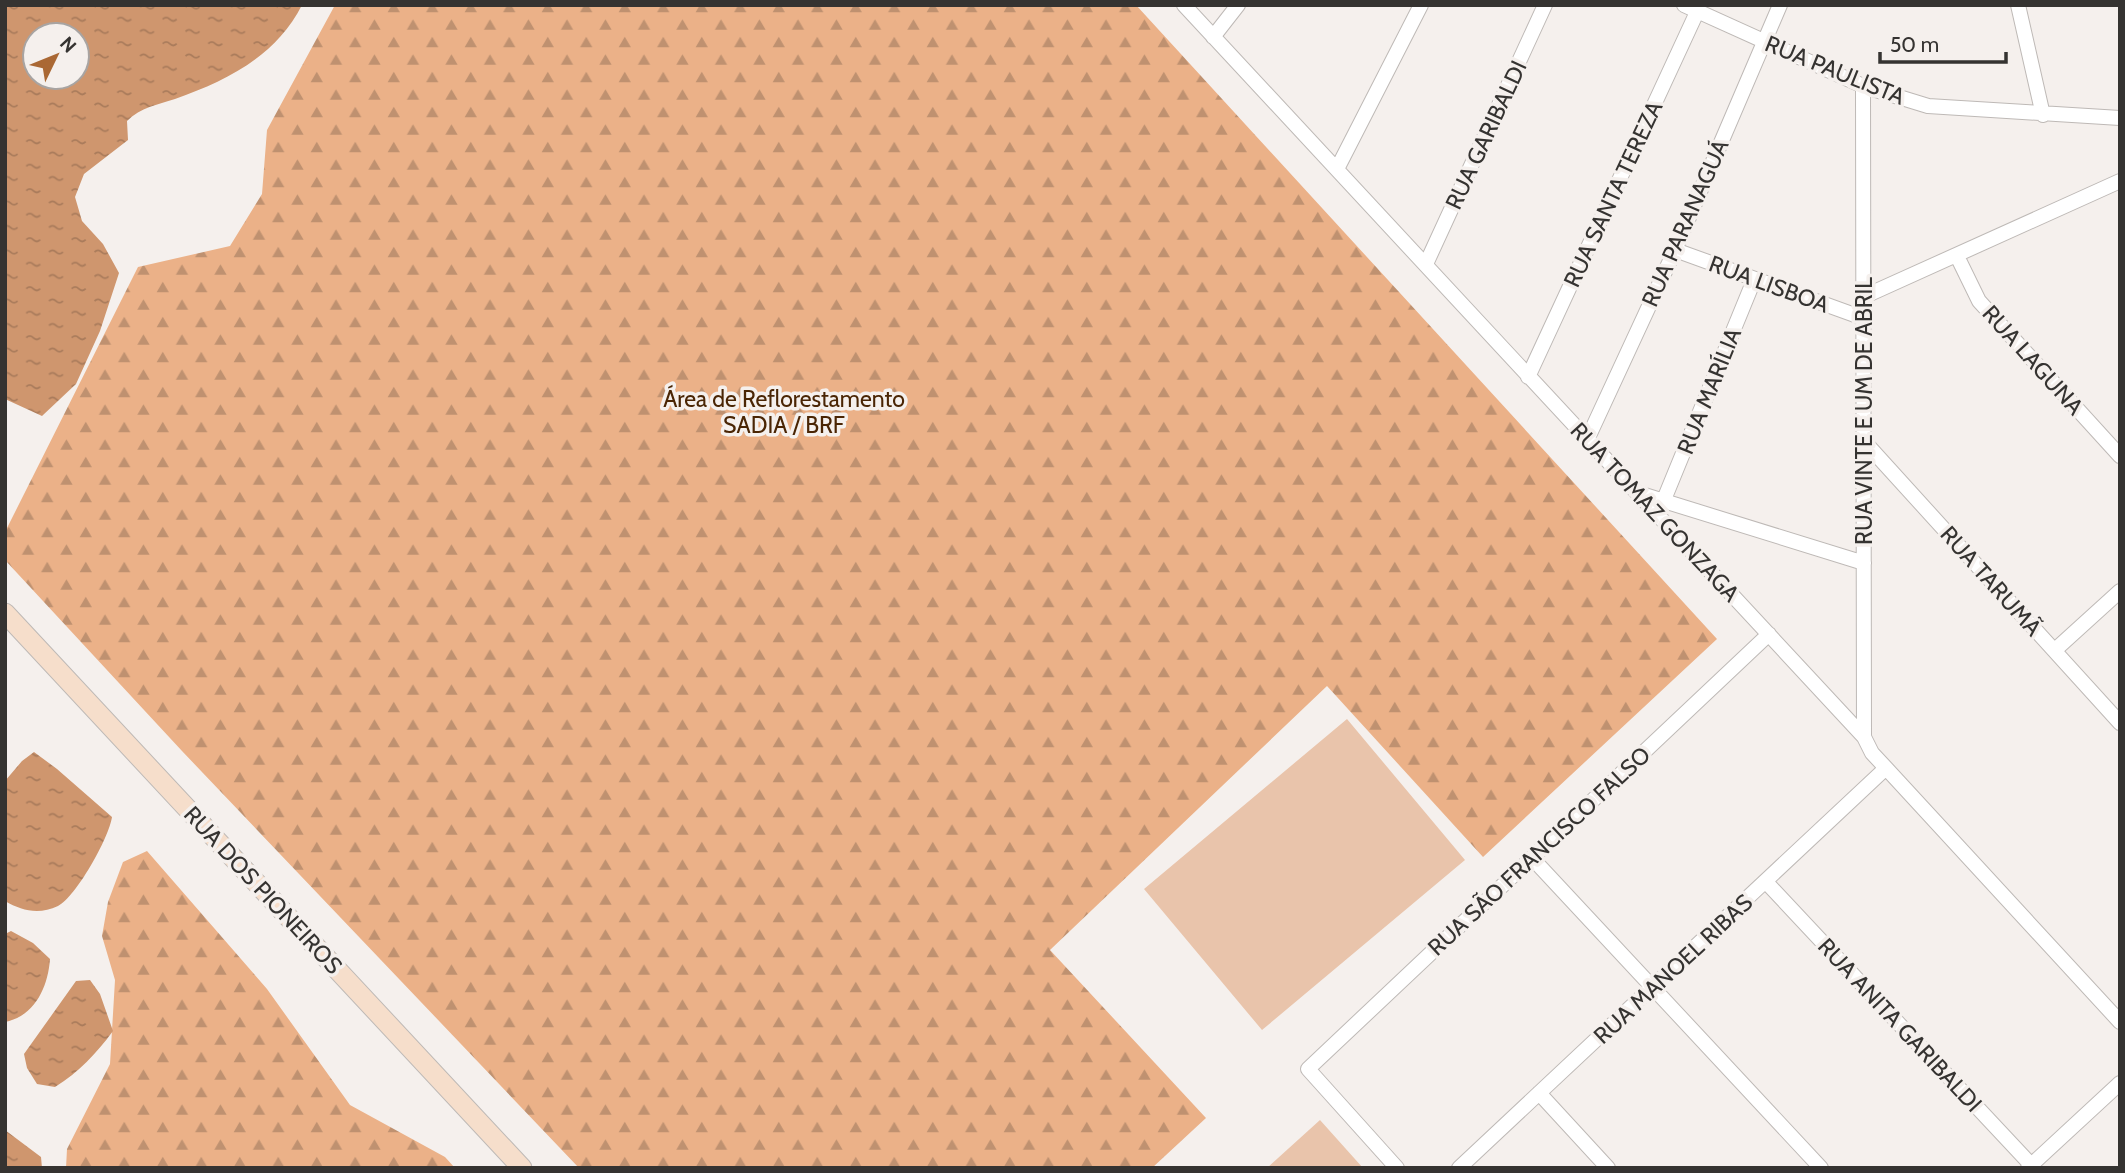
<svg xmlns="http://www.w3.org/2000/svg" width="2125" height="1173" font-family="Cabin,sans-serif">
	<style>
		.forest { fill: url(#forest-firs) }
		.pitch { fill: #e9c4ab }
		.water { fill: url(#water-ripples); fill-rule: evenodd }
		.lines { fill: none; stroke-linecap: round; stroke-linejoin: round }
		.street-casing { stroke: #beb9b6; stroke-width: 16 }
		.secondary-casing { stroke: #beb9b6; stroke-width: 21 }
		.street { stroke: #fff; stroke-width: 14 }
		.secondary { stroke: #f6decb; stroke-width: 19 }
		.labels { text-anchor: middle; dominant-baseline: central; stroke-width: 7; stroke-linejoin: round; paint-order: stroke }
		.street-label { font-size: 23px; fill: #353331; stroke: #f5f0ed }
		.park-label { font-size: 23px; fill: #4a2504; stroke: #f5f0ed }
	</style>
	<defs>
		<pattern id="forest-firs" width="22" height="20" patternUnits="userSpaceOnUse" patternTransform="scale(1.75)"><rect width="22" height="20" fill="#ebb188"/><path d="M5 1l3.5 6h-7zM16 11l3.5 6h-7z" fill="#bf9170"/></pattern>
		<pattern id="water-ripples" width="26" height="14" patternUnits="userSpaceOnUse" patternTransform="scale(1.75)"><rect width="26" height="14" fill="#cf966e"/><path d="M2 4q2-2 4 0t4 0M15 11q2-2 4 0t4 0" fill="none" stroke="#a97b5b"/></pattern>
	</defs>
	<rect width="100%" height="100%" fill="#f5f0ed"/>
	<path class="forest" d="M 335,5 L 1136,5 L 1717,639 L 1483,857 L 1327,686 L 1050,950 L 1206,1118 L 1152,1168 L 579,1168 L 182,751 L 5,560 L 5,532 L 138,267 L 230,246 L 262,194 L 267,130 Z
		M 147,851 L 267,989 L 350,1105 L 445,1157 L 455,1168 L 66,1168 L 67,1149 L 110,1064 L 115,980 L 102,936 L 108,902 L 123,862 Z"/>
	<path class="pitch" d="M 1347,719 L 1465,860 L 1262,1030 L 1144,889 Z
		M 1320,1120 L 1363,1168 L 1267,1168 Z"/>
	<path class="water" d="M 5,5 L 302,5 C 276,56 227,81 175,99 C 157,105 141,107 127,121 L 128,140 L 84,174 L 75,197 L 82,221 L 103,244 L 119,273 L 100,331 L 76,384 L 42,416 L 5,399 ZM 35,35 L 77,35 L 77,77 L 35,77 Z
		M 34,752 L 57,769 L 112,817 C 109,838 76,897 58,906 C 39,915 22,911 5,901 L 5,781 L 22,761 Z
		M 11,931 L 33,943 L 50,959 C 48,987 35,1016 5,1022 L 5,934 Z
		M 90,980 L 100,994 L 113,1031 C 96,1054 79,1072 55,1087 L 37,1084 L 27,1068 L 24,1054 L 76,981 Z
		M 5,1130 L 41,1157 L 42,1168 L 5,1168 Z"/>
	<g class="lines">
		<defs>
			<path id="street" d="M 1184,5 L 1864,737 L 1872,753 L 1886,768 L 2120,1022
				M 1684,5 L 1863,86 L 1928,106 L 2120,118
				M 2018,5 L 2043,115
				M 1213,37 L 1238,5
				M 1863,86 L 1864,737
				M 1337,169 L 1421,5
				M 1675,250 L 1863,318
				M 1957,256 L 1979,301 L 2120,456
				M 1426,264 L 1545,5
				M 1863,297 L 2120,181
				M 1528,377 L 1697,12
				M 1862,439 L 2120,723
				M 1587,440 L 1675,250 L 1780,5
				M 1638,493 L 1864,563
				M 1663,502 L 1754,280
				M 2055,650 L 2120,591
				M 1532,858 L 1821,1168
				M 1767,883 L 2034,1168
				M 1539,1093 L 1608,1168
				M 1397,1168 L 1308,1069 L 1769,634
				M 1459,1168 L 1886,768
				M 2028,1168 L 2120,1083"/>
			<path id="secondary" d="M 5,613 L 522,1168"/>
		</defs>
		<use href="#street" class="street-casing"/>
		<use href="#secondary" class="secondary-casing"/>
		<use href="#street" class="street"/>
		<use href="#secondary" class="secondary"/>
	</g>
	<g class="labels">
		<g class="street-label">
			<text transform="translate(1835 70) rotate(22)">RUA PAULISTA</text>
			<text transform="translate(1486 135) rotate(-65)">RUA GARIBALDI</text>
			<text transform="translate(1613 194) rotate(-65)">RUA SANTA TEREZA</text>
			<text transform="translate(1685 223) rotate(-66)">RUA PARANAGUÁ</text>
			<text transform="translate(1769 284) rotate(20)">RUA LISBOA</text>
			<text transform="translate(2033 360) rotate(48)">RUA LAGUNA</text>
			<text transform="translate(1709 391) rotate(-68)">RUA MARÍLIA</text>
			<text transform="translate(1864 411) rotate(-90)">RUA VINTE E UM DE ABRIL</text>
			<text transform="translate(1655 512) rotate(47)">RUA TOMAZ GONZAGA</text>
			<text transform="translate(1991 581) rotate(48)">RUA TARUMÃ</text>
			<text transform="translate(1539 851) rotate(-43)">RUA SÃO FRANCISCO FALSO</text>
			<text transform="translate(263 890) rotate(47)">RUA DOS PIONEIROS</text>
			<text transform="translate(1673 969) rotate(-43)">RUA MANOEL RIBAS</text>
			<text transform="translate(1900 1025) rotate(47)">RUA ANITA GARIBALDI</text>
		</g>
		<g class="park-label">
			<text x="784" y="399">Área de Reflorestamento<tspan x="784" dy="26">SADIA / BRF</tspan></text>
		</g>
	</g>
	<rect width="2125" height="1173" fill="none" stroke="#353331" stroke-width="14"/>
	<g transform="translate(56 56) rotate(47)"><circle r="33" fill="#f5f0ed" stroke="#a8a4a2" stroke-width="2"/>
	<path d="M0-5L12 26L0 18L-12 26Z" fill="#aa6834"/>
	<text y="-10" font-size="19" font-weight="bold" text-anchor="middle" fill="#353331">N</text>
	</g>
	<path d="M1880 52v10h126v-10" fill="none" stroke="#353331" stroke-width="3.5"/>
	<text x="1890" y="52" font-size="21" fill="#353331" stroke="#f5f0ed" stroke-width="5" paint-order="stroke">50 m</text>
</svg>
